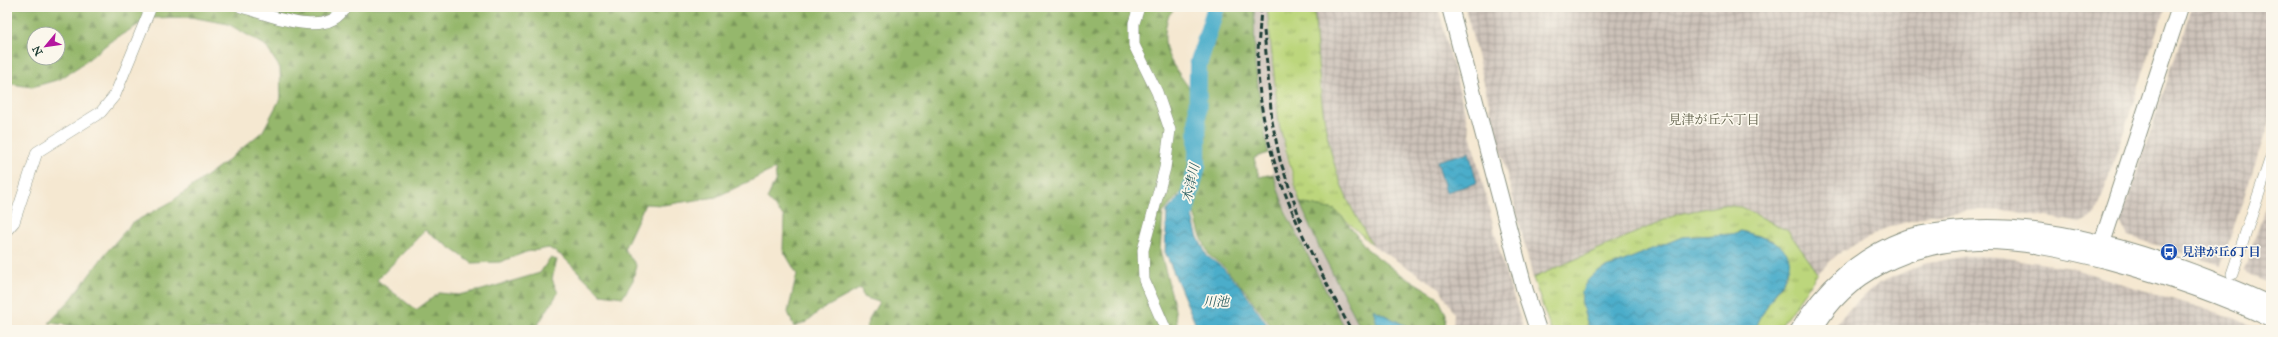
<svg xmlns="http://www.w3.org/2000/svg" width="2278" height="337" font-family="'IM FELL Great Primer','Noto Serif JP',serif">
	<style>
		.industrial { fill: url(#industrial-grid) }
		.railway { fill: #cdc2b9 }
		.grass { fill: url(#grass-tufts); stroke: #6e8a58 }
		.forest { fill: url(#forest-firs); stroke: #5a7a50; fill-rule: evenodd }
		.water { fill: url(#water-waves); stroke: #35757f }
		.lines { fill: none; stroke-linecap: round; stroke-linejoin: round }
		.river { stroke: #4badca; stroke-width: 18 }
		.street-casing { stroke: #8a9282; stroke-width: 12 }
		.secondary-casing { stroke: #8a9282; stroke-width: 18 }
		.street { stroke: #fff; stroke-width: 11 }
		.secondary { stroke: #fff; stroke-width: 16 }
		.rail { stroke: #1f3d34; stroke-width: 3; stroke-dasharray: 6 3; stroke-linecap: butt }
		.labels { text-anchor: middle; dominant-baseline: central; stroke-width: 3.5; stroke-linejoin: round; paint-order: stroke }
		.transit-label { font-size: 12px; font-weight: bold; fill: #164399; stroke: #fbf7ec; text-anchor: start }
		.neighbourhood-label { font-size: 13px; fill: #60614b; stroke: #fbf7ec }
		.water-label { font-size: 13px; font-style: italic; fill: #2c5f61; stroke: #fbf7ec }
	</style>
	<defs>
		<pattern id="industrial-grid" width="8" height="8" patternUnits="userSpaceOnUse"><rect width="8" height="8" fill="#cdc2b9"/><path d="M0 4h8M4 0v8" fill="none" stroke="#a69f97"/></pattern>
		<pattern id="grass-tufts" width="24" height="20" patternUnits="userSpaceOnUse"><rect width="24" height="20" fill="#bcd67c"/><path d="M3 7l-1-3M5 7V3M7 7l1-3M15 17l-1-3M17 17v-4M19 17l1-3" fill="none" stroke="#98af66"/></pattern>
		<pattern id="forest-firs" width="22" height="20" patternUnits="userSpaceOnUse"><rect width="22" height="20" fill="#95b76c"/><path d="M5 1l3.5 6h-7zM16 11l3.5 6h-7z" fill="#79965a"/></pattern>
		<pattern id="water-waves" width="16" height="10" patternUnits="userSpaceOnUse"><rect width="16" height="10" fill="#4badca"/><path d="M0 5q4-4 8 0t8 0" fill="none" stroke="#3e8ea5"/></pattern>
	</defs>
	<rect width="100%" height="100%" fill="#fbf7ec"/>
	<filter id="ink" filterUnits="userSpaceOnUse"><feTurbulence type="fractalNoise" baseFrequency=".025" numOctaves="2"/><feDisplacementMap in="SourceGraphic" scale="8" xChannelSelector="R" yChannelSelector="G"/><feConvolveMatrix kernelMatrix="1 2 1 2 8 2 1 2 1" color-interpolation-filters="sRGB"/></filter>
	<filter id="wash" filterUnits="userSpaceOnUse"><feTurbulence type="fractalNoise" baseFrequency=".012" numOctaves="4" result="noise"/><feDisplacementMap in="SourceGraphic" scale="16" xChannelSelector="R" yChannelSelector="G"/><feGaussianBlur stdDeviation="0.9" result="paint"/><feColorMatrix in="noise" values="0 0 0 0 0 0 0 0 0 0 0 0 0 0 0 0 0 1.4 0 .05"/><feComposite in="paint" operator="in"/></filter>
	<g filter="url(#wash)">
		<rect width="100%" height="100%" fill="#f5e8d1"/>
		<path class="industrial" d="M 1314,7 L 1438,7 L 1504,268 L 1524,330 L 1453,330 L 1454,313 L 1440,288 L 1372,245 L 1346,197 L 1330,150 L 1322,109 Z
			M 1465,7 L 2165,7 L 2096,215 L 2081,223 L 2012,211 L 1975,210 L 1930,215 L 1886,228 L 1838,254 L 1818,273 L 1810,263 L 1678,214 L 1533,278 Z
			M 2192,7 L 2271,7 L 2271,116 L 2221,265 L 2128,236 L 2120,222 Z
			M 2271,190 L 2271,285 L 2244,271 Z
			M 1967,256 L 2000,257 L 2071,268 L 2234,318 L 2257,330 L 1832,330 L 1848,310 L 1879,283 L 1923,264 Z"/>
		<path class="railway" d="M 1254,7 L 1267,7 L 1279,124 L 1290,172 L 1305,217 L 1362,330 L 1346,330 L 1299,241 L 1275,184 L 1260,108 L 1255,65 Z"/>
		<path class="grass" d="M 1267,7 L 1314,7 C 1319,71 1320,137 1346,196 C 1353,213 1364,229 1372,245 L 1335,210 L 1300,203 L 1279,124 Z
			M 1722,205 L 1741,207 L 1788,231 L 1818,273 L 1778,330 L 1755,330 L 1761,315 L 1788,274 L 1772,240 L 1741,231 L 1732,234 L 1682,237 L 1597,272 L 1581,303 L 1590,330 L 1551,330 L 1533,278 L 1678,214 Z"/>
		<path class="forest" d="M 7,7 L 1174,7 C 1173,12 1169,14 1168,17 C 1158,52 1173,64 1191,91 C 1205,64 1210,35 1221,7 L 1254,7 L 1255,65 L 1268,153 L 1254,158 L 1259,177 L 1273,174 L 1286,213 L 1346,330 L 1273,329 L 1244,289 L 1224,267 L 1209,255 L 1200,234 L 1193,209 L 1199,189 L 1186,186 L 1163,213 L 1160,250 L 1174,304 L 1178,330 L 866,330 L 870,317 L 879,302 L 863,297 L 861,288 L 821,310 L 806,322 L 794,327 L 788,312 L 797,274 L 783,250 L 784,217 L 767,199 L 776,179 L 775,169 L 716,197 L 663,205 L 645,204 L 624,249 L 636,265 L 633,280 L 623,297 L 601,294 L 562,256 L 549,248 L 526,252 L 500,262 L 472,263 L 425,230 L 377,280 L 416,310 L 439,293 L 458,295 L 482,290 L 540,273 L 550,258 L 557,260 L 552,279 L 558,293 L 537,326 L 522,330 L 111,330 L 49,323 L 72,298 L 105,254 L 132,223 L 171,202 L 228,160 L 263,131 L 281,97 L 280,68 L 265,45 L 228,24 L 191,17 L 150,18 L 111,41 L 81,65 L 60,79 L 32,87 L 11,84 L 7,81 ZM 34,34 L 58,34 L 58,58 L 34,58 Z
			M 1300,203 L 1335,210 L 1344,219 L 1367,249 L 1397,272 L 1437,296 L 1446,314 L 1445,330 L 1414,330 L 1411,327 L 1362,330 L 1318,245 Z"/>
		<path class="water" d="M 1469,152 L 1477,183 L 1446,192 L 1437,161 Z
			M 1187,188 L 1196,191 L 1190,209 L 1197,235 L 1207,256 L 1223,268 L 1241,287 L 1271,330 L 1198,330 L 1165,252 L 1167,211 Z
			M 1741,231 C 1828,253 1775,278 1755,330 L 1590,330 C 1582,307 1573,289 1597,272 L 1682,237 L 1732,234 Z
			M 1373,309 L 1414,330 L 1378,328 Z"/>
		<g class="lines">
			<path class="river" d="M 1185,212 L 1197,166 L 1198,65 L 1216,7"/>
		</g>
	</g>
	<g filter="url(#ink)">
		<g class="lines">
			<defs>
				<path id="street" d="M 241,7 C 267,14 328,41 345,7
					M 1139,7 L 1134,23 L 1134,45 L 1157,92 L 1170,130 L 1165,168 L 1143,250 L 1144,280 L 1166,330
					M 7,230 L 14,222 L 37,152 L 101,112 L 115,95 L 151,7
					M 2232,274 L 2271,157"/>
				<path id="secondary" d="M 1450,7 L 1525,291 L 1538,330
					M 2099,252 L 2180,7
					M 1799,330 C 1823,288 1861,255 1907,238 C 1921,233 1937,232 1952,230 C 2056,218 2177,262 2271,305
					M 1814,330 C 1845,272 1913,243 1977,241 C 2021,240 2066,250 2109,261 C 2165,276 2219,294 2271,319"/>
			</defs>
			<use href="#street" class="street-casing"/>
			<use href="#secondary" class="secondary-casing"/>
			<use href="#street" class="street"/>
			<use href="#secondary" class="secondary"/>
			<path class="rail" d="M 1261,7 C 1260,28 1257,50 1258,71 C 1263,168 1307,246 1351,330
				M 1264,31 L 1272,121 L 1280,160 L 1301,222"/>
		</g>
	</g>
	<defs>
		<symbol id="bus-disc" viewBox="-11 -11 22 22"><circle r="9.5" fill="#1a4fb4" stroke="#fbf7ec"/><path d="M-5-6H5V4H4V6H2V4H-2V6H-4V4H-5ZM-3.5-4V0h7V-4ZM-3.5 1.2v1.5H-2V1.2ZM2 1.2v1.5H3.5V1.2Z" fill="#fff"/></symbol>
	</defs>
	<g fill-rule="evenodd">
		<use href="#bus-disc" x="2159" y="242" width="20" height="20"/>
	</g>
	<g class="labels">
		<g class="transit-label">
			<text x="2182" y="252">見津が丘6丁目</text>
		</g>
		<g class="neighbourhood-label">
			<text x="1714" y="120">見津が丘六丁目</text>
		</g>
		<g class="water-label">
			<text transform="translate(1191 183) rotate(-77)">木津川</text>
			<text x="1216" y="302">川池</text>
		</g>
	</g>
	<rect width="2278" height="337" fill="none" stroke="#fbf7ec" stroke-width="24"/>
	<g transform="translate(46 46) rotate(241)"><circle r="19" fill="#fbf7ec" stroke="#a3ada2"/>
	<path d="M0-3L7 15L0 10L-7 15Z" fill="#b5179e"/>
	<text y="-6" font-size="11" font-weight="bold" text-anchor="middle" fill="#1f3d34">N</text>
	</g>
</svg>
